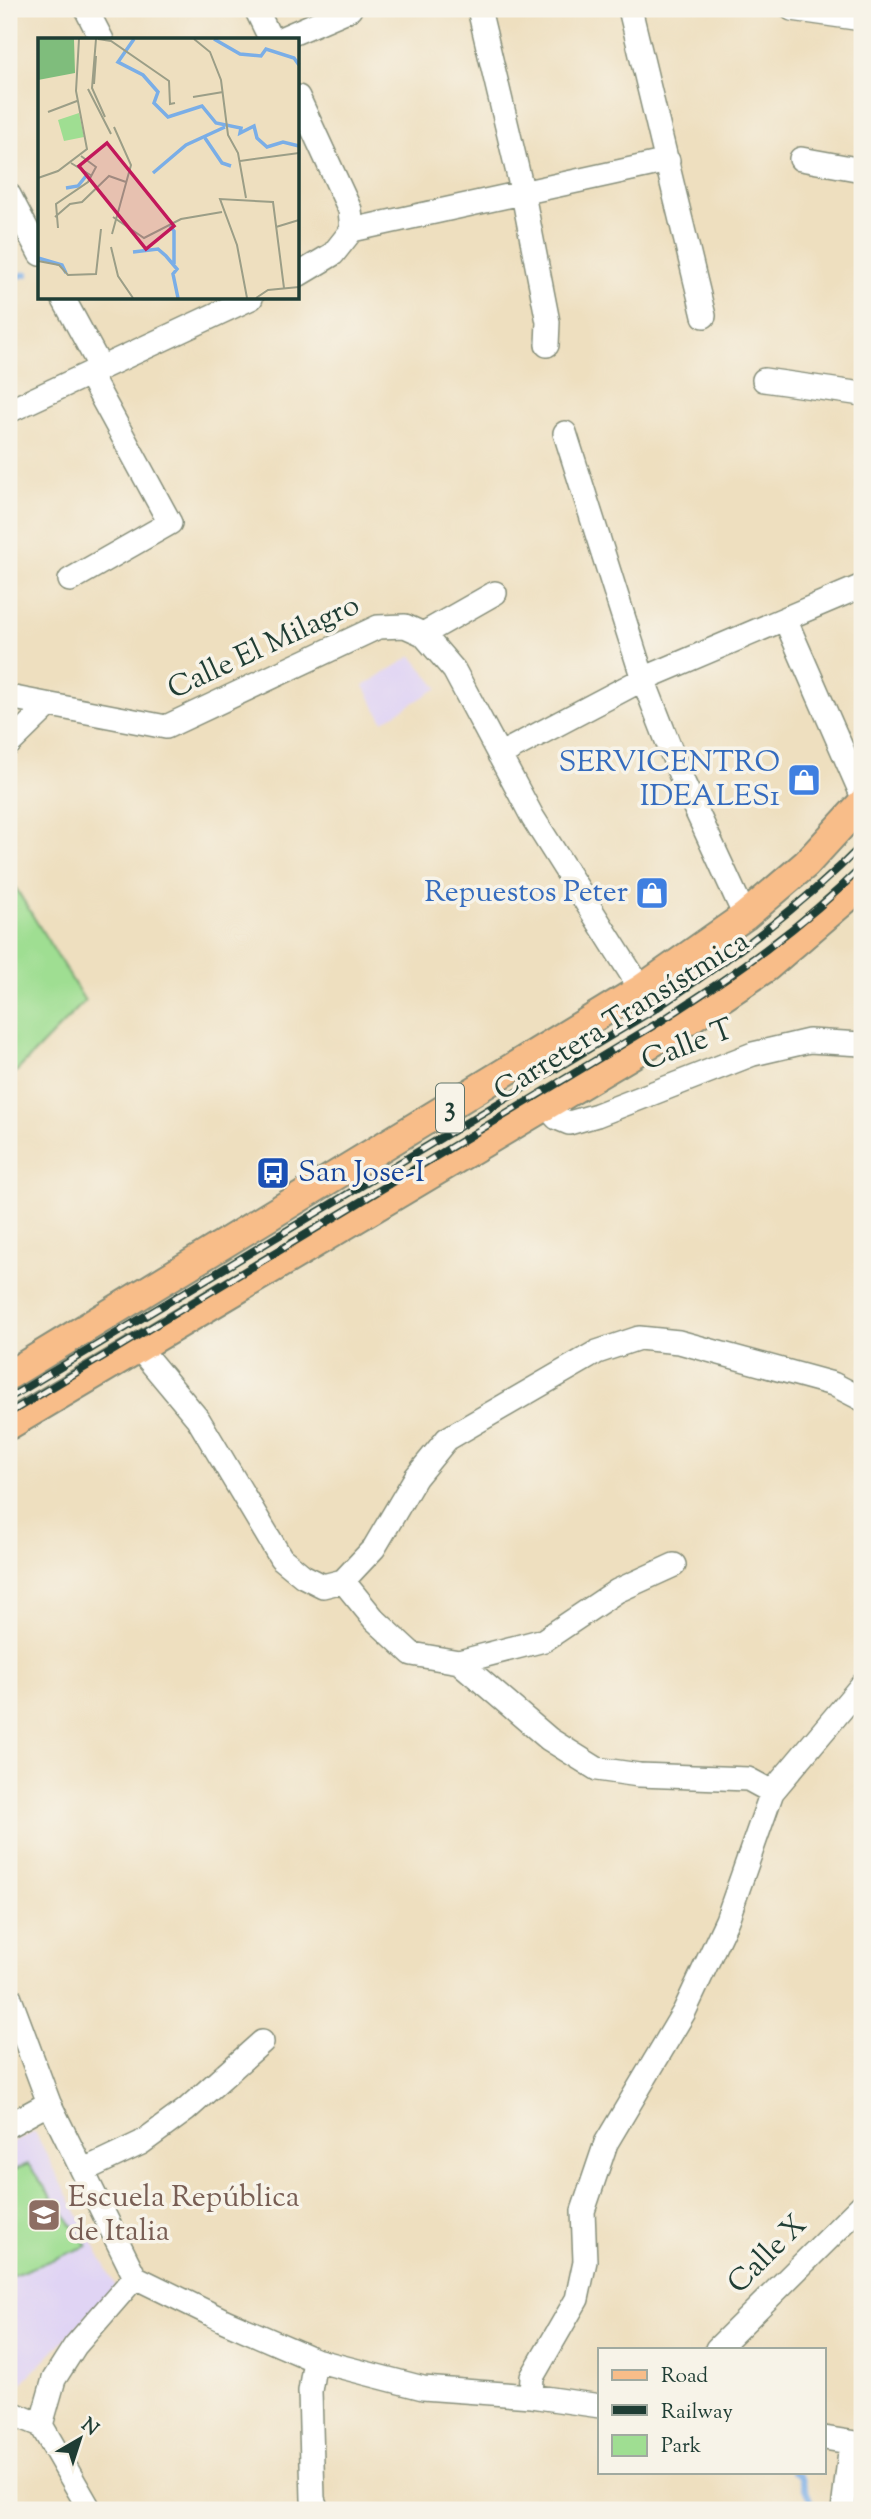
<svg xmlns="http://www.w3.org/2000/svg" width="871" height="2519" font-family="'Sorts Mill Goudy',serif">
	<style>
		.built { fill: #e0d4f4 }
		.green { fill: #9fde92; stroke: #5f8e63; stroke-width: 2 }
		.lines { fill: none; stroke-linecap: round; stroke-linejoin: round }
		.stream { stroke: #7aaee7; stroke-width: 6 }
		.minor-casing { stroke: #868e7a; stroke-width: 26 }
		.major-casing { stroke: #868e7a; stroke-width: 32 }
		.minor { stroke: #fff; stroke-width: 23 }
		.major { stroke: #f8bd89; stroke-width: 28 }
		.rail-casing { stroke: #1f3d34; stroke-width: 8 }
		.rail { stroke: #f7f3e8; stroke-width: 5; stroke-dasharray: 16; stroke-linecap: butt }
		.labels { text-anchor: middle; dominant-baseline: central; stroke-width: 7; stroke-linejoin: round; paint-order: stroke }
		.shield { fill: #f7f3e8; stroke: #60746a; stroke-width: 2 }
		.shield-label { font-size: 28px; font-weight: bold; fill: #1f3d34 }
		.street-label { font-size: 30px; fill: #1f3d34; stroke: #f7f3e8 }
		.shop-label { font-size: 30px; fill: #366cbe; stroke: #f7f3e8; text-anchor: end }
		.transit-label { font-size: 30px; fill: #164399; stroke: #f7f3e8; text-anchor: start }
		.education-label { font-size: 30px; fill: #785e54; stroke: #f7f3e8; text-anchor: start }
		.inset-river { fill: none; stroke: #7aaee7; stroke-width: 3.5 }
		.inset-road { fill: none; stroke: #9b9e87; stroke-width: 2 }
		.view { fill: #c2185b; fill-opacity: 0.15; stroke: #c2185b; stroke-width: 3.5 }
		.inset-edge { fill: none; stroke: #1f3d34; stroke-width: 3.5 }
	</style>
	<rect width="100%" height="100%" fill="#f7f3e8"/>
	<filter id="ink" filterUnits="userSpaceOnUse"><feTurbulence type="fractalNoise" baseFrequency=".0143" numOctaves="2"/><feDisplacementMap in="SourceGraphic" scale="14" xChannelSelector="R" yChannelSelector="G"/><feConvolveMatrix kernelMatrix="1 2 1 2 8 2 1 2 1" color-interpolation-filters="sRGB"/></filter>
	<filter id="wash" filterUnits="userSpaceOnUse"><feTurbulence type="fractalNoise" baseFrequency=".00686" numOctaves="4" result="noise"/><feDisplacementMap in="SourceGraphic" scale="28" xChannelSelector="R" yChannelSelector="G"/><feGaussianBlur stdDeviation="1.57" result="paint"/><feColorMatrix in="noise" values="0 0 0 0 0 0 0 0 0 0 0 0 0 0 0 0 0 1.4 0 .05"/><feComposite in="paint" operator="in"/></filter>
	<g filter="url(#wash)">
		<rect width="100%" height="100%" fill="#eedfbf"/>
		<path class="built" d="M 412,656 L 438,688 L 383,721 L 364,686 Z
			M 35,2132 L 116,2287 L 9,2396 L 9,2144 Z"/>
		<path class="green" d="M 9,877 L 85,1001 L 9,1079 Z
			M 28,2164 L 87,2246 L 11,2276 L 9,2172 Z"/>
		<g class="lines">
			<path class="stream" d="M 9,278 L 27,274
				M 793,2472 L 800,2476 L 814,2510"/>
		</g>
	</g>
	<g filter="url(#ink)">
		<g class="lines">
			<defs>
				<path id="minor" d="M 86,9 L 102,40
					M 256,9 L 271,40
					M 479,9 L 523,194 L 548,322 L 547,345
					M 630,9 L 704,316
					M 792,9 L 862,19
					M 278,40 L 350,9
					M 298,97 L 350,210 L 352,230
					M 801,159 L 862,170
					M 9,195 L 40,254
					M 298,275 L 333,254 L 352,230 L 668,161
					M 63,298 L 101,368
					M 764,380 L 862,394
					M 9,411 L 251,298
					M 565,433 L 643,679 L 684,784 L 745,916
					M 70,580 L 170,523 L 89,374
					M 785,619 L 862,795
					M 423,634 L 495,593
					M 9,697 L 166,727 L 378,627 L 405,626 L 423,634 L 454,670 L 533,818 L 641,989
					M 9,744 L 49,705
					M 499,755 L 643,679 L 862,586
					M 546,1106 L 557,1118 L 569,1123 L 597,1115 L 753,1054 L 809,1041 L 862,1044
					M 138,1347 L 198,1419 L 281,1558 L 303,1576 L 323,1586 L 343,1581 L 374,1548 L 416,1477 L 447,1439 L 597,1352 L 639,1338 L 679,1342 L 833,1384 L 862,1399
					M 343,1581 L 374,1619 L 412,1654 L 459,1662 L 544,1640 L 617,1591 L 674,1565
					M 459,1662 L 549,1739 L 597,1769 L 639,1775 L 748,1779 L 772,1792
					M 9,1996 L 49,2103 L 135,2277 L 225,2321 L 315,2360 L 423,2388 L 531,2396 L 600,2406
					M 9,2125 L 49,2103
					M 84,2170 L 141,2143 L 186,2110 L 262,2042
					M 717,2349 L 862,2205
					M 315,2360 L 310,2391 L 313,2499 L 317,2510
					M 531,2396 L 532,2377 L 577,2299 L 585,2261 L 583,2211 L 606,2143 L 684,2012 L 727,1920 L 772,1792 L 862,1685
					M 9,2412 L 41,2425 L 90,2510
					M 41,2425 L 54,2379 L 75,2346 L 135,2277
					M 824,2438 L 862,2444
					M 843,2510 L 851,2443"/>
				<path id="major" d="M 9,1375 L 641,989 L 745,916 L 806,864 L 862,803
					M 9,1425 L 678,1027 L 767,967 L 862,885"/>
			</defs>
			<use href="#minor" class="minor-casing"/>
			<use href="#major" class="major-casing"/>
			<use href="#minor" class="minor"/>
			<use href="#major" class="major"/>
			<defs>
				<path id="rail" d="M 9,1398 L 655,1009 C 729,959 799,909 862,845
					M 9,1413 L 661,1021 C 733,975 802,927 862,867"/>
			</defs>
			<use href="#rail" class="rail-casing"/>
			<use href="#rail" class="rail"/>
		</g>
	</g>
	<defs>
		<symbol id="shop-square" viewBox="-11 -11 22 22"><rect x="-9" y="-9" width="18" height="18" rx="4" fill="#3f7fe0" stroke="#f7f3e8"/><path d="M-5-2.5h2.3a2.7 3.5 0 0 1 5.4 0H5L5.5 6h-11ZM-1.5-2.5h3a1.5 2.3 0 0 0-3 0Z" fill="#fff"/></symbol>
		<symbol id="bus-square" viewBox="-11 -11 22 22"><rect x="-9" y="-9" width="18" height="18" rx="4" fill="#1a4fb4" stroke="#f7f3e8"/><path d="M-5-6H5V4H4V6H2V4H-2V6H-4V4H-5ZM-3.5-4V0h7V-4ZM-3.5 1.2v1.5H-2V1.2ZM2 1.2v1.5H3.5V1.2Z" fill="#fff"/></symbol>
		<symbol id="school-square" viewBox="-11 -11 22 22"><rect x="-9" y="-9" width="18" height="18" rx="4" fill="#8d6e63" stroke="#f7f3e8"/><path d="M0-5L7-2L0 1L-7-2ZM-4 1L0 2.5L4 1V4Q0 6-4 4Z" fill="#fff"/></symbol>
	</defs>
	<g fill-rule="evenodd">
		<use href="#shop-square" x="785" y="761" width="38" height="38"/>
		<use href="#shop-square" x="633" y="874" width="38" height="38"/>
		<use href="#bus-square" x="254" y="1154" width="38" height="38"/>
		<use href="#school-square" x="25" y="2196" width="38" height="38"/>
	</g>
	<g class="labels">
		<rect class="shield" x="436" y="1083.5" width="28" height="49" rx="5"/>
		<g class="shield-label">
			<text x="450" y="1108">3</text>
		</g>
		<g class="street-label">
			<text transform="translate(264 648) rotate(-25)">Calle El Milagro</text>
			<text transform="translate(622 1017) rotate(-32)">Carretera Transístmica</text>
			<text transform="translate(688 1046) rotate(-21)">Calle T</text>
			<text transform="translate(768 2255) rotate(-45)">Calle X</text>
		</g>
		<g class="shop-label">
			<text x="780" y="763">SERVICENTRO<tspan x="780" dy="34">IDEALES1</tspan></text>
			<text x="628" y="893">Repuestos Peter</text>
		</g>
		<g class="transit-label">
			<text x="298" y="1173">San Jose-I</text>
		</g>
		<g class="education-label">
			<text x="68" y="2198">Escuela República<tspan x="68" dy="34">de Italia</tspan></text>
		</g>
	</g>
	<g transform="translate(38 38)">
		<rect width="261" height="261" fill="#eedfbf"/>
		<path d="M 41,75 L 46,99 L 26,103 L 20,82 Z" fill="#9fde92"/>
		<path d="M 0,1 L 36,1 L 37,35 L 0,42 Z" fill="#7fbd7c"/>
		<path class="inset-river" d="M 96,1 L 80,24 L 105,37 L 120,54 L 116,65 L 130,79 L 164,68 L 178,85 L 203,90 L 202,95 L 216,88 L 219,100 L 229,109 L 245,104 L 261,108M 176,1 L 202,16 L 223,18 L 228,11 L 256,20 L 261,27M 167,100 L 184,125 L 193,128M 115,135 L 148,107 L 187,89M 28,150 L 40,148 L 48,138M 132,188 L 136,193 L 136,226M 95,214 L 120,211 L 128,218 L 139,231 L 135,236 L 140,260M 0,220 L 24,227 L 28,235"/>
		<path class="inset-road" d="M 58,1 L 54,50 L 67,79M 60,1 L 73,3 L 131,43 L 132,66 L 137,65M 156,1 L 172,14 L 183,42 L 190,97 L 200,115 L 208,160M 56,46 L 58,18M 50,51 L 73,96M 155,59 L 185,54M 10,74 L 39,63M 202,123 L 261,115M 33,125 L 54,138M 0,140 L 20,133 L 49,111 L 38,53 L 41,1M 17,179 L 32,166 L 44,164 L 71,138 L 88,144M 75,179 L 106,200 L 143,181 L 184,174M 238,189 L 261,182M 20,190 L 18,166 L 50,144 L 58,129 L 43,118M 74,196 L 93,127 L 76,89M 73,209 L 80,238 L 95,260M 0,223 L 21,227 L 30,237 L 58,236 L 63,191M 209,260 L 199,207 L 182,161 L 235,164 L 246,250M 218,260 L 230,252 L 261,249"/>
		<path class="view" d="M 69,105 L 136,188 L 108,211 L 41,128 Z"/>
		<rect width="261" height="261" class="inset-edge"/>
	</g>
	<rect width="871" height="2519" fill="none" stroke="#f7f3e8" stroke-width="35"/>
	<rect x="598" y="2348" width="228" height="126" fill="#f7f3e8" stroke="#a1aaa0" stroke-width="2"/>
	<rect x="612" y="2370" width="35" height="10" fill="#f8bd89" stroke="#a1aaa0" stroke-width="2"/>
	<text x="661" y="2382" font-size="21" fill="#1f3d34">Road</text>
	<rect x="612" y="2405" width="35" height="10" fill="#1f3d34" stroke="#a1aaa0" stroke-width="2"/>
	<text x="661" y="2418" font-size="21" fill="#1f3d34">Railway</text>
	<rect x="612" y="2435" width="35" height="21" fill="#9fde92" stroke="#a1aaa0" stroke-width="2"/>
	<text x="661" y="2452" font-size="21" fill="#1f3d34">Park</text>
	<g transform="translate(80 2439) rotate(39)" stroke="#f7f3e8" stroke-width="5" paint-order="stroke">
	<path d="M0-5L12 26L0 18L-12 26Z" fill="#1f3d34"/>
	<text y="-10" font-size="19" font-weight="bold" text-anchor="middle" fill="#1f3d34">N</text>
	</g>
</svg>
